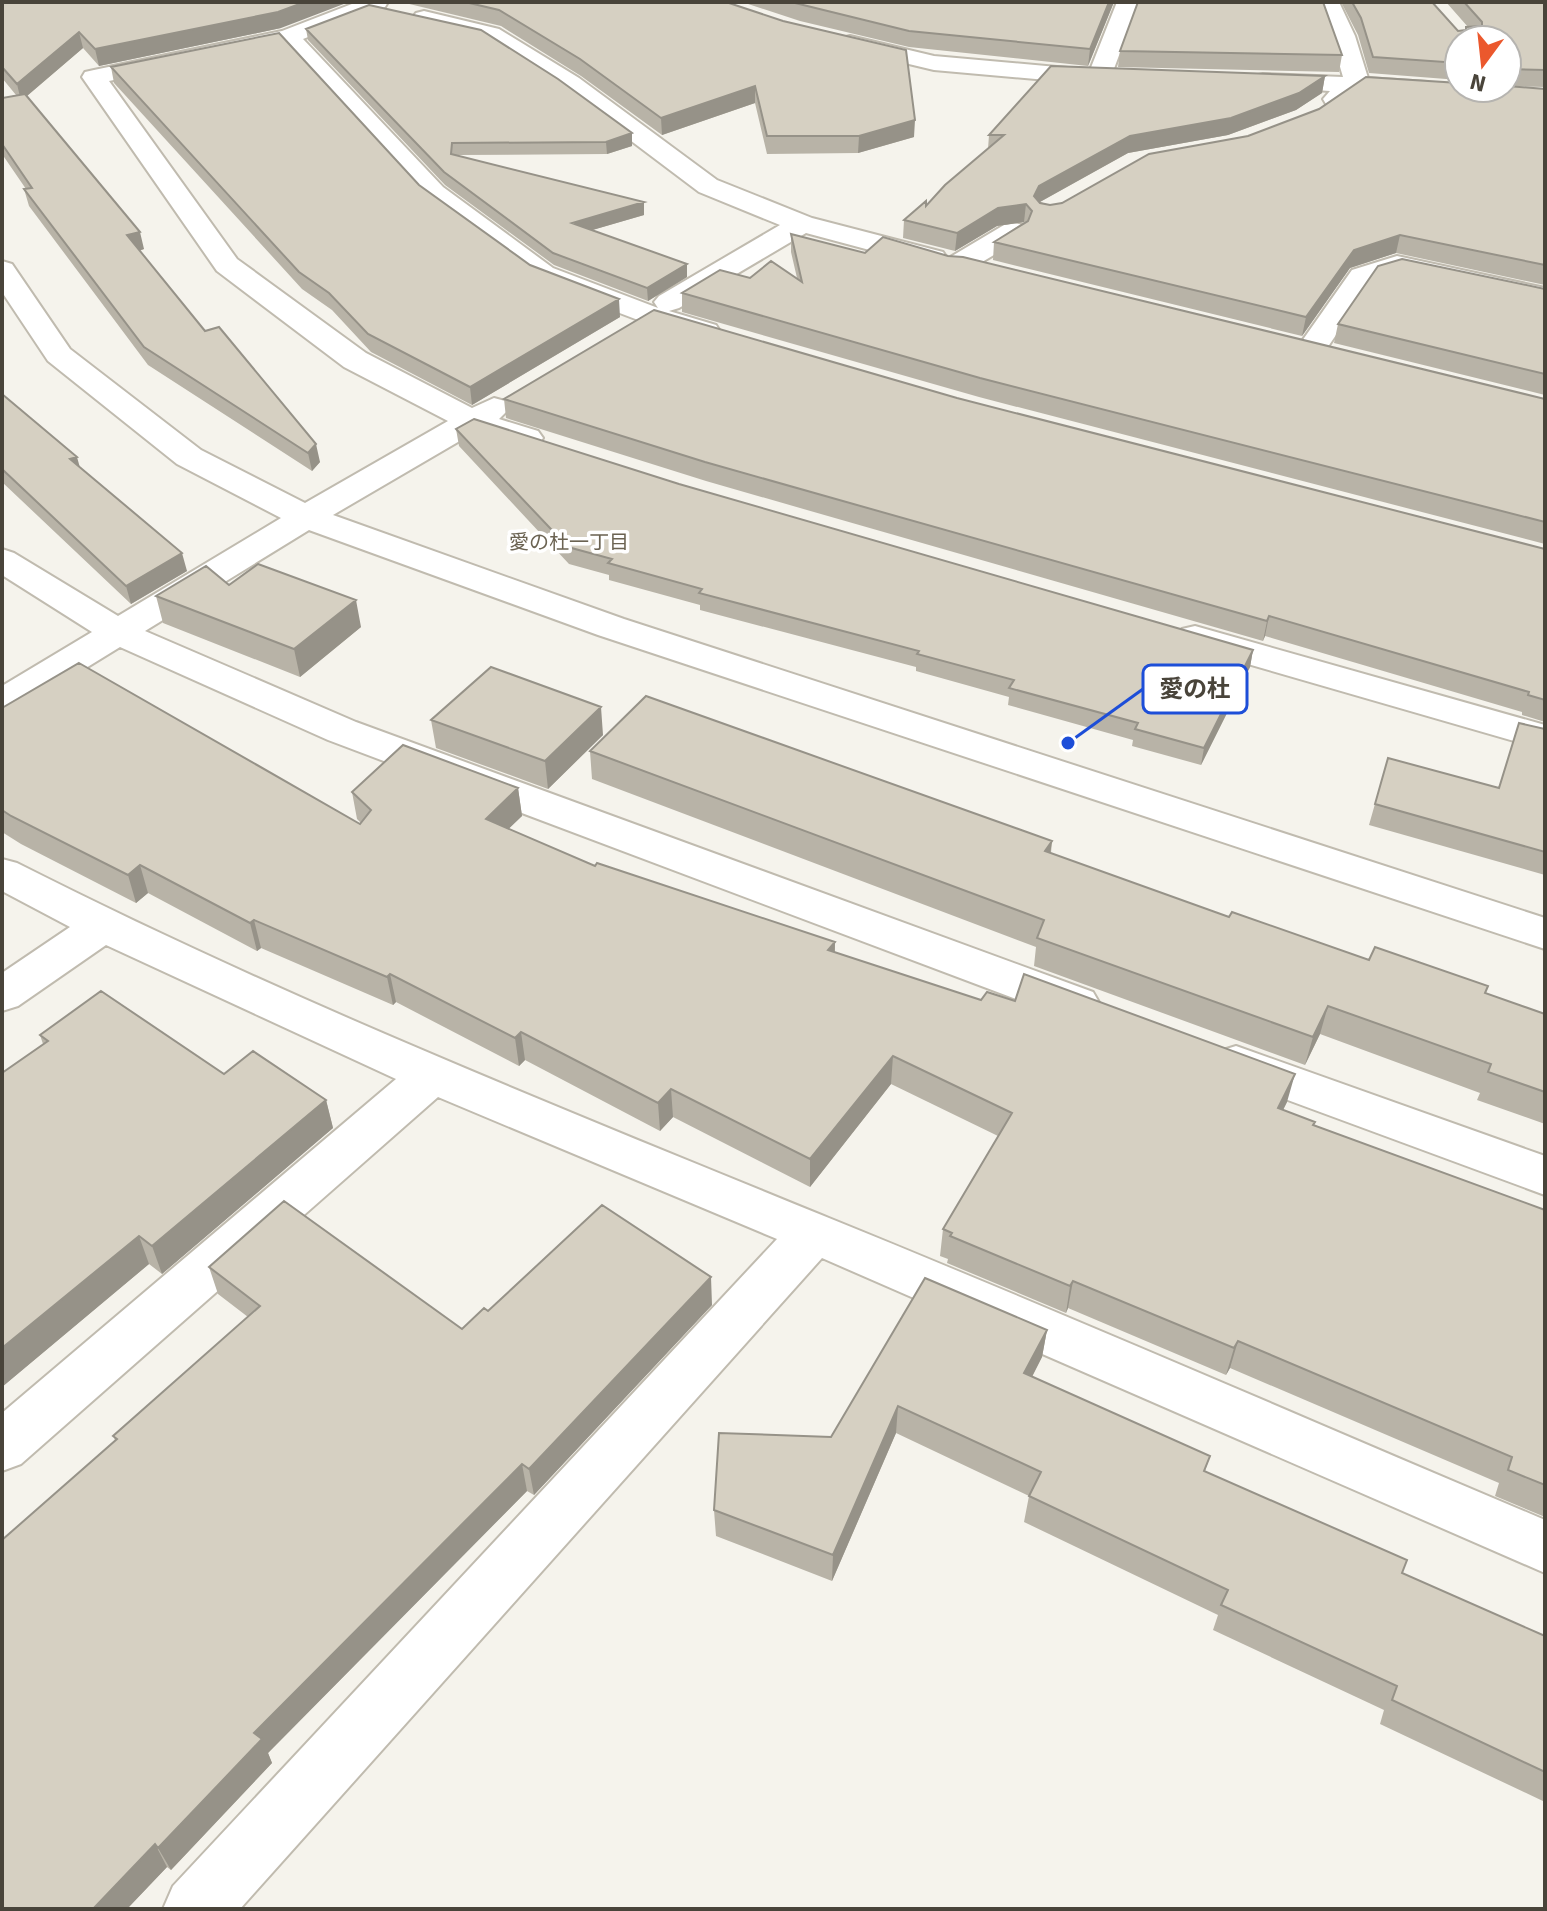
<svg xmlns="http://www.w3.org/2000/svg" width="1547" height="1911" font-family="Signika,'Noto Sans JP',sans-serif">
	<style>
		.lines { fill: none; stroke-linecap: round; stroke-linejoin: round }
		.minor-casing { stroke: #c0bbaf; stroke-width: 4 }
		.minor { fill: #fff; fill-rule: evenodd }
		.wall { fill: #b8b3a7 }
		.shaded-wall { fill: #969288 }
		.building { fill: #d6d0c2; stroke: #969288; stroke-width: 2 }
		.labels { text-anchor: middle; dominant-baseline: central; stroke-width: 7; stroke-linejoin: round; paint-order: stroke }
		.far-neighbourhood-label { font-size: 20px; fill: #6b6352; stroke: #fff }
		.leader { fill: none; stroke: #1d4ed8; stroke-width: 3 }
		.callout-dot { fill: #1d4ed8; stroke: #fff; stroke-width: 3 }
		.callout { fill: #fff; stroke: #1d4ed8; stroke-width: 3 }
		.callout-label { font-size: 24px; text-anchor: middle; font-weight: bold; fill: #49443a }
	</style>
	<rect width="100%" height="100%" fill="#f5f3ec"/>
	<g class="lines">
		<defs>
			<path id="minor" d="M 357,2 L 388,2 L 385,7 L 303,39 L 443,187 L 553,268 L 658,308 L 654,302 L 659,296 L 780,225 L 699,192 L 561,88 L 483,39 L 416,23 L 412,18 L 416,13 L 424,11 L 499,29 L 579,78 L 717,180 L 812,218 L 943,252 L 947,258 L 943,264 L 933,267 L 806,233 L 679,308 L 669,311 L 716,325 L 720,331 L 716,337 L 705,340 L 638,320 L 533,280 L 423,199 L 283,45 L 109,81 L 237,259 L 366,353 L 472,408 L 494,398 L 505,401 L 510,408 L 499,419 L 538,431 L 543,438 L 538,445 L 527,448 L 475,432 L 333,515 L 624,619 L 1545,918 L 1545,949 L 598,635 L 309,530 L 145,631 L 356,722 L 1093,992 L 1100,1004 L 1093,1016 L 1077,1020 L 1061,1016 L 328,740 L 120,647 L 16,711 L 2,715 L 2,686 L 92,632 L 2,575 L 2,549 L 14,553 L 118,616 L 281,518 L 177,464 L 48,361 L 2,292 L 2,261 L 12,264 L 70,349 L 201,450 L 305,503 L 448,421 L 344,367 L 217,271 L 82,77 L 85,72 L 94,70 L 282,31 Z
				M 1117,2 L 1139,2 L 1112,74 L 1115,78 L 1112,83 L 1103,85 L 934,70 L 842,48 L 838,43 L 842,38 L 850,36 L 934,56 L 1090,70 Z
				M 1317,2 L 1339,2 L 1355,36 L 1368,78 L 1427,82 L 1430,87 L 1427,92 C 1406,97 1382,87 1361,92 C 1346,96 1344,109 1326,104 L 1323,99 L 1330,91 L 1254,86 L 1251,81 L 1254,76 L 1263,74 L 1343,77 L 1331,36 Z
				M 1014,223 L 1024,225 L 1028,231 L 1024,237 L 967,271 L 957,274 L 947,271 L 943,265 L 947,259 L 1004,225 Z
				M 1397,256 L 1545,288 L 1545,306 L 1398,274 L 1372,282 L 1321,357 L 1310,360 L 1299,357 L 1295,351 L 1352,270 Z
				M 1195,626 L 1545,725 L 1545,750 L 1182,645 L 1177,637 L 1182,629 Z
				M 2,859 L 17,863 C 281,997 555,1106 829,1218 C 1068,1315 1306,1419 1545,1520 L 1545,1573 L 822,1258 L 240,1909 L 163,1909 L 173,1886 L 777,1239 L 438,1097 L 21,1464 L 2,1471 L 2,1413 L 396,1079 L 106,945 L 18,1006 L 2,1011 L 2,973 L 70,927 L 2,891 Z
				M 1236,1046 L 1545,1156 L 1545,1195 L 1220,1075 L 1213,1063 L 1220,1051 Z"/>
		</defs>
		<use href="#minor" class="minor-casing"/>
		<use href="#minor" class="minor"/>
	</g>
	<path class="wall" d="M 2,2 L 281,28 L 99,66 L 83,48 L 27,96 L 144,249 L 139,251 L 205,331 L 320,462 L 312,471 L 148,365 L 29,206 L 24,189 L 26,189 L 2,154 L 2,98 L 16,95 L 2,78 Z
		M 401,2 L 726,2 L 914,137 L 858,153 L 767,154 L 755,103 L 662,135 L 581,76 L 501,26 Z
		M 742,2 L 1114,2 L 1088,66 L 909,47 L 800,21 Z
		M 1341,2 L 1432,2 L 1458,31 L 1465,30 L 1468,27 L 1446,2 L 1545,2 L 1545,87 L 1507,86 L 1507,40 L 1459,40 L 1459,80 L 1369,73 L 1358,35 Z
		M 306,29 L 632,146 L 607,154 L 456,155 L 644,215 L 592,230 L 687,264 L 687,277 L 648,301 L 554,265 L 445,185 L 308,40 Z
		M 1120,51 L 1342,55 L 1339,72 L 1118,67 Z
		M 111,67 L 419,185 L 530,265 L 620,317 L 472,405 L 371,352 L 332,310 L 302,289 L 114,83 Z
		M 1325,76 L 1322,93 L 1296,110 L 1228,135 L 1128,153 L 1040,202 L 1050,205 L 1062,203 L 1248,136 L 1545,89 L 1545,285 L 1396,253 L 1350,268 L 1302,336 L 993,260 L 994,242 L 1024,222 L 997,226 L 955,251 L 903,238 L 904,220 L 926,206 L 988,149 L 989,135 Z
		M 791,234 L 865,253 L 948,256 L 1545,399 L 1545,544 L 979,397 L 682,312 L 682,293 L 750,278 L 797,278 L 791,252 Z
		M 1545,289 L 1545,395 L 1334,343 L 1338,324 Z
		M 2,394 L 80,467 L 187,571 L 131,604 L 2,482 Z
		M 957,398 L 1545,549 L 1545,722 L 1522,715 L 1522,712 L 1265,636 L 1263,641 L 706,481 L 506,418 L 504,399 Z
		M 456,429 L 679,484 L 1253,650 L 1250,667 L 1201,765 L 1132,746 L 1133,740 L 1008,705 L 1009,697 L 916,671 L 916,667 L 700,610 L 700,605 L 609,580 L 609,575 L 569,564 L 459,446 Z
		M 229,585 L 361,627 L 300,677 L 163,623 L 156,596 Z
		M 2,708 L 360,824 L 361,823 L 357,819 L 352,792 L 518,788 L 522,816 L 508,829 L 595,866 L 835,942 L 835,953 L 1287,1102 L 1283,1110 L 1314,1125 L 1545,1210 L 1545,1517 L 1495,1496 L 1499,1483 L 1230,1368 L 1226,1375 L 1068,1308 L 1066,1313 L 947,1263 L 948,1259 L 940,1256 L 943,1229 L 998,1136 L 891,1084 L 810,1187 L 673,1117 L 660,1131 L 525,1060 L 519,1066 L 396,1002 L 393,1005 L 261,948 L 257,951 L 148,893 L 136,903 L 21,844 L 2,832 Z
		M 431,720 L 603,735 L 548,789 L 436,748 Z
		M 1545,730 L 1545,875 L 1369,825 L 1388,758 L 1498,788 Z
		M 590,751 L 1052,841 L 1051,853 L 1229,917 L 1369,960 L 1485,993 L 1545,1014 L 1545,1124 L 1477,1100 L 1480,1093 L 1320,1034 L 1305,1065 L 1034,966 L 1036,947 L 592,779 Z
		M 40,1035 L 224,1074 L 326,1100 L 333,1128 L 162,1274 L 149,1264 L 2,1387 L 2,1073 L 43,1044 Z
		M 209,1267 L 462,1329 L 488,1311 L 712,1305 L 534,1495 L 527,1491 L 268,1753 L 272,1763 L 171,1870 L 167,1867 L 127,1909 L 115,1440 L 113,1436 L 248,1317 L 218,1294 Z
		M 1047,1330 L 1042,1357 L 1032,1377 L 1210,1456 L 1205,1471 L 1402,1573 L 1545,1636 L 1545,1802 L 1380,1724 L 1384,1710 L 1213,1630 L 1218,1615 L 1024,1522 L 1029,1496 L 896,1433 L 832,1581 L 716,1536 L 714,1510 L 831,1437 Z"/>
	<path class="shaded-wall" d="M 305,2 L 349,2 L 281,28 L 99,66 L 95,49 Z
		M 1109,2 L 1114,2 L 1088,66 L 1090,49 Z
		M 79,32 L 83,48 L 21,101 L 17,84 Z
		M 1325,76 L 1322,93 L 1296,110 L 1228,135 L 1128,153 L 1038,203 L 1034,196 L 1039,186 L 1130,136 Z
		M 755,86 L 755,103 L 662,135 L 661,118 Z
		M 915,120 L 914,137 L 858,153 L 859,136 Z
		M 632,133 L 632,146 L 607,154 L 606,142 Z
		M 644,202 L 644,215 L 572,236 L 572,223 Z
		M 1026,204 L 1024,222 L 997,226 L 955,251 L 957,233 L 998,208 Z
		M 140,232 L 144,249 L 131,253 L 127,235 Z
		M 1400,235 L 1396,253 L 1350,268 L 1302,336 L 1306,317 L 1354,250 Z
		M 687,264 L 687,277 L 648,301 L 647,288 Z
		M 619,299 L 620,317 L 472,405 L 470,387 Z
		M 316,444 L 320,462 L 312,471 L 308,453 Z
		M 77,457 L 82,475 L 70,459 Z
		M 182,553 L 187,571 L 131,604 L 126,586 Z
		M 356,600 L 361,627 L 300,677 L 294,649 Z
		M 1269,616 L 1265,636 L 1263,641 L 1267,621 Z
		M 1253,650 L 1250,667 L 1201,765 L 1204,748 Z
		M 601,707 L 603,735 L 548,789 L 545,761 Z
		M 518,788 L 522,816 L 490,847 L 486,819 Z
		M 1052,841 L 1048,869 L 1045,851 Z
		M 140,865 L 148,893 L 136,903 L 128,875 Z
		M 254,920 L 261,948 L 257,951 L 250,923 Z
		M 835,942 L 834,970 L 828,950 Z
		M 390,974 L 396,1002 L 393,1005 L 387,977 Z
		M 1328,1006 L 1320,1034 L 1305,1065 L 1313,1037 Z
		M 521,1032 L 525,1060 L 519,1066 L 515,1038 Z
		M 893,1056 L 891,1084 L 810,1187 L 810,1159 Z
		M 1295,1074 L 1287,1102 L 1270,1136 L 1278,1108 Z
		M 671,1089 L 673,1117 L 660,1131 L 658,1103 Z
		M 326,1100 L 333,1128 L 162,1274 L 152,1246 Z
		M 139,1236 L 149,1264 L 2,1387 L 2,1348 Z
		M 711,1277 L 712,1305 L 534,1495 L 529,1469 Z
		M 1073,1281 L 1068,1308 L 1066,1313 L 1070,1286 Z
		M 1047,1330 L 1042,1357 L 1020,1400 L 1024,1373 Z
		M 1238,1341 L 1230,1368 L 1226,1375 L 1234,1348 Z
		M 898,1406 L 896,1433 L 832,1581 L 833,1555 Z
		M 522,1464 L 527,1491 L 268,1753 L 272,1763 L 171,1870 L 158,1848 L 254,1733 Z
		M 155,1844 L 167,1867 L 127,1909 L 93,1909 Z"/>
	<path class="building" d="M 2,2 L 305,2 L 278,12 L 95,49 L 79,32 L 17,84 L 2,67 Z
		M 465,2 L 726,2 L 783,21 L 906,50 L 915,120 L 859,136 L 767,136 L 755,86 L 661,118 L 580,59 L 499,10 Z
		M 791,2 L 1109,2 L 1090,49 L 909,31 Z
		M 1138,2 L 1323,2 L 1342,55 L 1120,51 Z
		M 1352,2 L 1432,2 L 1458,31 L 1466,30 L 1466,27 L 1482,26 L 1482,22 L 1464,2 L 1545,2 L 1545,70 L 1507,69 L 1507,40 L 1459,40 L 1459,63 L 1373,57 L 1361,18 Z
		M 369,5 L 481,30 L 558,79 L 632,133 L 606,142 L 452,143 L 451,154 L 644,202 L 572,223 L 687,264 L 647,288 L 553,253 L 444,172 L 306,29 Z
		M 279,33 L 419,185 L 530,265 L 619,299 L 470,387 L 368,334 L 329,293 L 299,272 L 111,67 Z
		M 1051,66 L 1325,76 L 1299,93 L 1231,118 L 1130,136 L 1039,186 L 1034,196 L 1040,203 L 1050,205 L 1062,203 L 1149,154 L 1248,136 L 1319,109 L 1366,77 L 1459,83 L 1459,88 L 1507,88 L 1507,86 L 1545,89 L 1545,265 L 1400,235 L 1354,250 L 1306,317 L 994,242 L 1028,221 L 1032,211 L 1026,204 L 998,208 L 957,233 L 904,220 L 926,201 L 926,206 L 945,185 L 1004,135 L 989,135 Z
		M 25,94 L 140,232 L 127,235 L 205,331 L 219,327 L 316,444 L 308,453 L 144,347 L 24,189 L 32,188 L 2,144 L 2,98 Z
		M 791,234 L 865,253 L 883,237 L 948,256 L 963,257 L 1545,399 L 1545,522 L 980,378 L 682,293 L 720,270 L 750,278 L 771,261 L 802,282 Z
		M 1402,259 L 1545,289 L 1545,374 L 1338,324 L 1378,266 Z
		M 654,310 L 957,398 L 1545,549 L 1545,700 L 1528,695 L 1529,692 L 1269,616 L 1267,621 L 705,462 L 504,399 Z
		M 2,394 L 77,457 L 70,459 L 182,553 L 126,586 L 2,469 Z
		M 474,419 L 679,484 L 1253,650 L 1204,748 L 1135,729 L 1138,723 L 1009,688 L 1014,680 L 917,654 L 919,651 L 699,593 L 702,589 L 608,563 L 612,559 L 568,547 L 456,429 Z
		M 258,564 L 356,600 L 294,649 L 156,596 L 206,566 L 229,585 Z
		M 79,663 L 360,824 L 371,810 L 352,792 L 403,745 L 518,788 L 486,819 L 595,866 L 597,863 L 835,942 L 828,950 L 981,1000 L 987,992 L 1015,1001 L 1024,974 L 1295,1074 L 1278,1108 L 1315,1122 L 1313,1125 L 1545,1210 L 1545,1485 L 1508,1470 L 1512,1457 L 1238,1341 L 1234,1348 L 1073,1281 L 1070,1286 L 950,1236 L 952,1233 L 943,1229 L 1012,1113 L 893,1056 L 810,1159 L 671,1089 L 658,1103 L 521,1032 L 515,1038 L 390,974 L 387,977 L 254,920 L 250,923 L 140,865 L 128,875 L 11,816 L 2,810 L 2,708 Z
		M 491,667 L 601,707 L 545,761 L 431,720 Z
		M 646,696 L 1052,841 L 1045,851 L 1229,917 L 1232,912 L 1369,960 L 1375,947 L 1488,986 L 1485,993 L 1545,1014 L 1545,1092 L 1488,1072 L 1491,1064 L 1328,1006 L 1313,1037 L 1037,938 L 1044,920 L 590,751 Z
		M 1519,723 L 1545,729 L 1545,852 L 1375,804 L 1388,758 L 1499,788 Z
		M 101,991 L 224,1074 L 253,1051 L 326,1100 L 152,1246 L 139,1236 L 2,1348 L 2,1073 L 48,1041 L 40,1035 Z
		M 284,1201 L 462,1329 L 484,1308 L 488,1311 L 602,1205 L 711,1277 L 529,1469 L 522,1464 L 254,1733 L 262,1739 L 158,1848 L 155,1844 L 93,1909 L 2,1909 L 2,1540 L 117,1439 L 113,1436 L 260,1306 L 209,1267 Z
		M 925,1278 L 1047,1330 L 1024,1373 L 1210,1456 L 1204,1471 L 1407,1560 L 1402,1573 L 1545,1636 L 1545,1772 L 1392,1700 L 1397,1686 L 1221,1605 L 1228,1590 L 1029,1496 L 1041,1472 L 898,1406 L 833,1555 L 714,1510 L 719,1433 L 831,1437 Z"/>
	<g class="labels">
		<g class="far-neighbourhood-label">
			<text x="569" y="542">愛の杜一丁目</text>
		</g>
	</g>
	<path class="leader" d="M1068 743L1143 689"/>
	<circle class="callout-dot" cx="1068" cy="743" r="8"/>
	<rect class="callout" x="1143" y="665" width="104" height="48" rx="8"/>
	<g class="callout-label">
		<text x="1195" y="697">愛の杜</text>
	</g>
	<rect width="1547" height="1911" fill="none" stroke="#49443a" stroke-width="8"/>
	<g transform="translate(1483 64) rotate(195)"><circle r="38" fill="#ffffff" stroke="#b6b4b0" stroke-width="2"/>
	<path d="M0-6L14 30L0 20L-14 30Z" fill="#eb582d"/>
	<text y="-12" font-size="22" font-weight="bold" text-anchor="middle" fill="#49443a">N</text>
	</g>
</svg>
